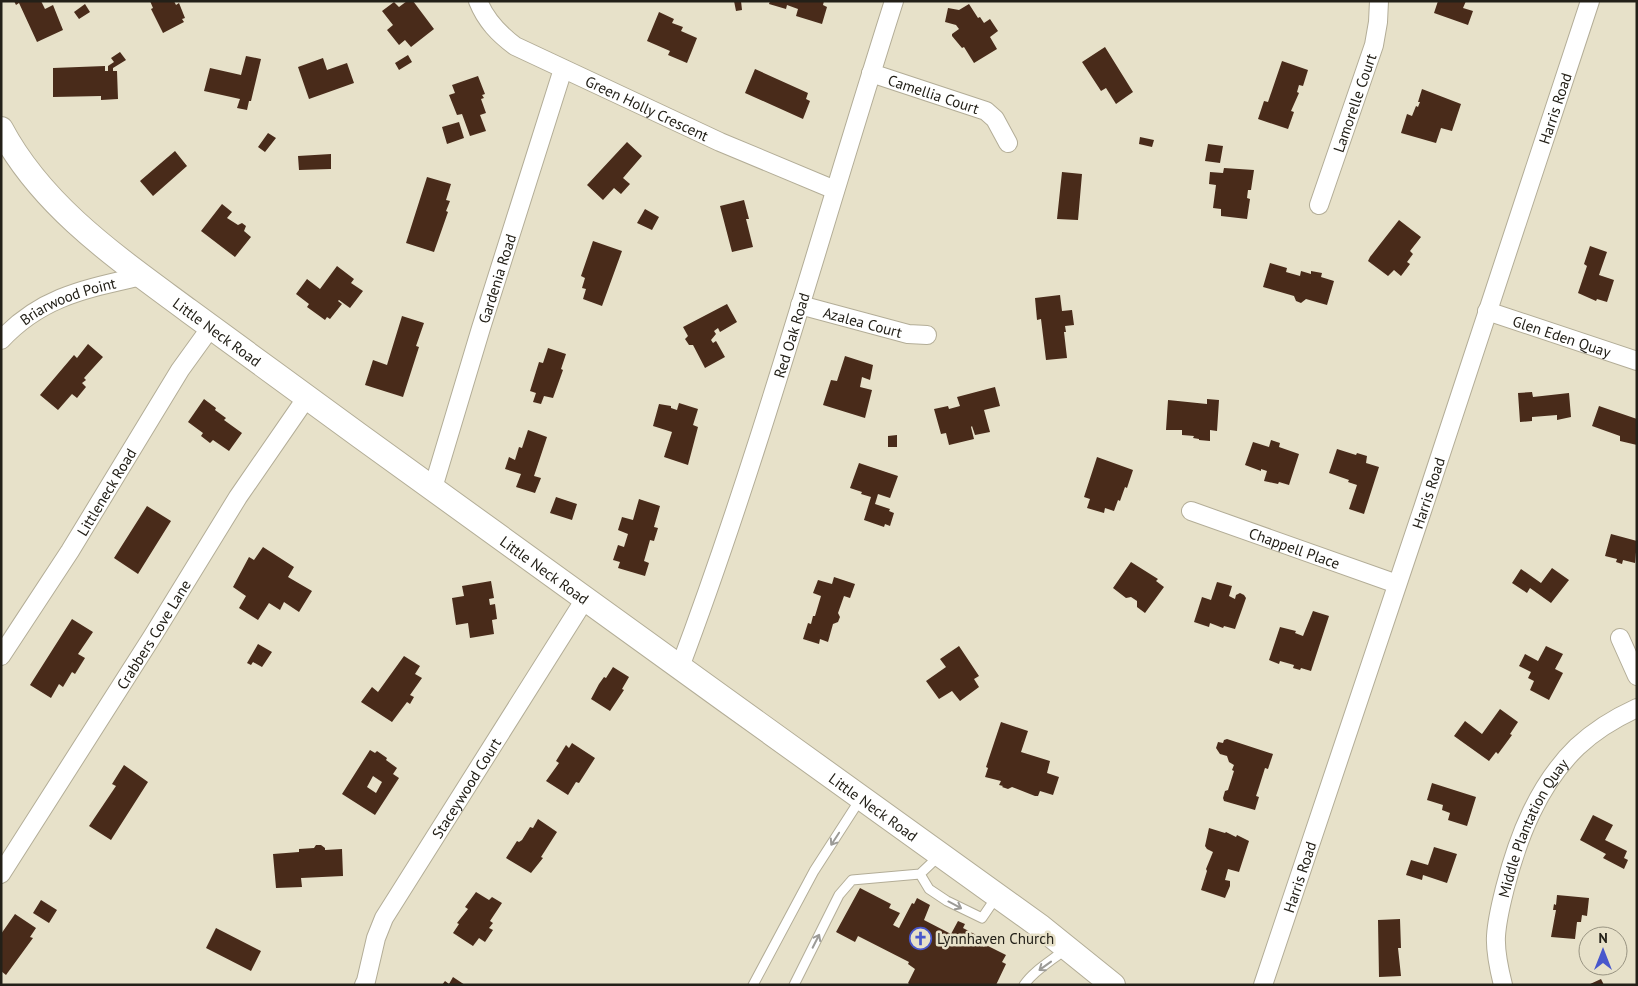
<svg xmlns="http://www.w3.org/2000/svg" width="1638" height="986" font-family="'PT Sans',sans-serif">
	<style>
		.building { fill: #492b1a; fill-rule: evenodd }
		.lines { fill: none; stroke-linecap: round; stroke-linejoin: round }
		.lane-casing { stroke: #b3ad97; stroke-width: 11 }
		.street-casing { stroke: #b3ad97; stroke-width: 20 }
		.secondary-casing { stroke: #b3ad97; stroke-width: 26 }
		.lane { stroke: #fff; stroke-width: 9 }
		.street { stroke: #fff; stroke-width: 18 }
		.secondary { stroke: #fff; stroke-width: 24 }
		.oneway { stroke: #9c9b97 }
		.labels { text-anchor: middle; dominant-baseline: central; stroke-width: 5; stroke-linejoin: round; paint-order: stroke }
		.street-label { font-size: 15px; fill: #232018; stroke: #e7e1c9 }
		.poi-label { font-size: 15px; fill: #232018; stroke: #e7e1c9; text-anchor: start }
	</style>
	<rect width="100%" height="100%" fill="#e7e1c9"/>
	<path class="building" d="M 14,1 L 41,1 L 45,9 L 53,5 L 63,30 L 37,42 L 19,3 L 16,5 Z
		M 150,1 L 174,1 L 176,5 L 179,3 L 185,18 L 182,19 L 184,22 L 163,33 L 151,9 L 153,8 Z
		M 407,1 L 413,1 L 434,29 L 411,47 L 405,40 L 399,45 L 387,30 L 393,25 L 382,11 L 394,2 L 399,7 Z
		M 734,1 L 741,1 L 742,10 L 736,11 Z
		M 770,1 L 824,1 L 823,5 L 827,7 L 822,24 L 796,16 L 798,9 L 787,5 L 786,9 L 769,4 Z
		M 1438,1 L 1466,1 L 1463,8 L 1473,11 L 1468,25 L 1434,13 Z
		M 85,4 L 90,12 L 79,19 L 74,12 Z
		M 969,4 L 978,18 L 980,17 L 984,23 L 990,19 L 998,31 L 990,37 L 997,49 L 974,63 L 964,47 L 962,48 L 952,36 L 952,34 L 959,29 L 956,25 L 945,22 L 948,8 L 959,10 Z
		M 659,12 L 674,19 L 672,23 L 683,27 L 681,31 L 697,38 L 687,63 L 668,55 L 670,51 L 647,41 Z
		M 1105,47 L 1133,92 L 1116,104 L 1106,88 L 1101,91 L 1082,62 Z
		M 120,52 L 126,60 L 113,68 L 113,71 L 117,71 L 118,99 L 101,100 L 101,96 L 53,97 L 53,68 L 105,66 L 105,71 L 108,71 L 108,66 L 114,62 L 111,58 Z
		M 408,55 L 412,62 L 399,70 L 395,63 Z
		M 246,56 L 261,59 L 251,101 L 249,101 L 247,110 L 237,108 L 240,99 L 204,91 L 210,68 L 241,75 Z
		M 323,58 L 327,70 L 347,63 L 354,83 L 309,99 L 298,67 Z
		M 1282,61 L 1308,70 L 1303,86 L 1299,85 L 1297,92 L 1299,93 L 1291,111 L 1294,112 L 1288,129 L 1258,119 L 1264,101 L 1268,102 Z
		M 755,69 L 808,93 L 806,99 L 810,101 L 803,119 L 745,93 Z
		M 478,76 L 485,94 L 482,95 L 484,98 L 481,99 L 486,113 L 480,115 L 486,131 L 470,136 L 462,114 L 457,115 L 449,95 L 455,93 L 452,85 Z
		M 1422,89 L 1461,104 L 1452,131 L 1441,128 L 1436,143 L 1401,133 L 1407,114 L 1412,116 L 1416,106 L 1418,107 L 1420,102 L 1418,102 Z
		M 459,122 L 464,138 L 447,144 L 442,127 Z
		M 268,133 L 276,138 L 265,152 L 258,147 Z
		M 1140,137 L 1154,140 L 1152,147 L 1139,144 Z
		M 627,142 L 642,156 L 623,178 L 630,184 L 621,194 L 614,188 L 603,200 L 587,185 Z
		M 1208,144 L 1223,146 L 1220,163 L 1205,161 Z
		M 175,151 L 187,166 L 153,196 L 140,181 Z
		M 331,154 L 331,169 L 299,170 L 298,156 Z
		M 1224,168 L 1254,170 L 1251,190 L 1248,190 L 1247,198 L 1250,199 L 1247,219 L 1221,216 L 1221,209 L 1213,208 L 1216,185 L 1209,184 L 1210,172 L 1223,173 Z
		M 1062,172 L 1082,174 L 1078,220 L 1057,219 Z
		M 427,177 L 451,184 L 446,200 L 450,201 L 446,211 L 448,212 L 434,252 L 406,243 Z
		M 744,200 L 749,219 L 746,219 L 753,247 L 732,252 L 720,206 Z
		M 222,204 L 232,212 L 227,218 L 238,225 L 242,223 L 246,226 L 244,231 L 251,237 L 235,257 L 201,231 Z
		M 645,209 L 659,217 L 652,230 L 637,223 Z
		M 1399,220 L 1421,237 L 1410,251 L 1413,254 L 1407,262 L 1410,264 L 1401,276 L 1394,270 L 1388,276 L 1368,261 L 1370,257 Z
		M 593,241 L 622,251 L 602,306 L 583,299 L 586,289 L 582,288 L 585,278 L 581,276 Z
		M 1590,246 L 1607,252 L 1599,275 L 1614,280 L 1607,302 L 1597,299 L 1596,301 L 1578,293 L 1587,266 L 1584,264 Z
		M 1270,263 L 1287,268 L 1286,272 L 1300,276 L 1301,271 L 1311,274 L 1311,271 L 1322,273 L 1321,277 L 1334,281 L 1327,305 L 1306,299 L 1301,303 L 1296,301 L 1294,296 L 1263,287 Z
		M 337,266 L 354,279 L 351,283 L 363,291 L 350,308 L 339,300 L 338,301 L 342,304 L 330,319 L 327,317 L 325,320 L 307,307 L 309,304 L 296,294 L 307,279 L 320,289 Z
		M 1060,295 L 1062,311 L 1072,310 L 1074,325 L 1065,326 L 1066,332 L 1064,332 L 1067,358 L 1046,360 L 1041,319 L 1037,320 L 1035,298 Z
		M 727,304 L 737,322 L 720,332 L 718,328 L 714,331 L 716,334 L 711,340 L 713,343 L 716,341 L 725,357 L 705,368 L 693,345 L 689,345 L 685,339 L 688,336 L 683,327 Z
		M 402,316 L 424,323 L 416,346 L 419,347 L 403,397 L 365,385 L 373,360 L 387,365 Z
		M 88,344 L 103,357 L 84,378 L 86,380 L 82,383 L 86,387 L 77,398 L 72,394 L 58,410 L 40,395 L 74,355 L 77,358 Z
		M 548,348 L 566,354 L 561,369 L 563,370 L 553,398 L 544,396 L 541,404 L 533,402 L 536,393 L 530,391 L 539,362 L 543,363 Z
		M 845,356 L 873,365 L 870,380 L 862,377 L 860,387 L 872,390 L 865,418 L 823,405 L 831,380 L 837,381 Z
		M 995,387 L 1000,406 L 984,410 L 990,432 L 975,435 L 972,426 L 971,427 L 974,439 L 949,445 L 946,433 L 941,434 L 934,409 L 948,406 L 949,409 L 960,406 L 957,397 Z
		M 1532,392 L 1533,397 L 1569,393 L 1571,417 L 1557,420 L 1557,415 L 1532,417 L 1532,421 L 1520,422 L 1518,393 Z
		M 204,399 L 216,408 L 215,410 L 226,418 L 224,420 L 242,433 L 229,451 L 213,440 L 210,443 L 201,436 L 203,433 L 188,422 Z
		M 1207,399 L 1219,400 L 1217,431 L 1210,430 L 1210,441 L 1199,440 L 1199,439 L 1193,438 L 1194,436 L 1182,435 L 1182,430 L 1166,430 L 1168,400 L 1207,404 Z
		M 679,403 L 698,409 L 693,425 L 698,427 L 688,465 L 664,457 L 672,432 L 653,426 L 659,404 L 671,406 L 671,408 L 677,410 Z
		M 1599,406 L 1637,419 L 1637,445 L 1620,441 L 1620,436 L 1592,426 Z
		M 528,430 L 547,437 L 534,476 L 541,478 L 535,493 L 516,487 L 521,474 L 505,469 L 509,457 L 515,460 L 519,447 L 522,448 Z
		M 897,435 L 897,447 L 888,447 L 888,436 Z
		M 1271,440 L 1280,443 L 1279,447 L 1299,454 L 1289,485 L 1279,482 L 1278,484 L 1264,481 L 1267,471 L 1261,469 L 1261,471 L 1245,465 L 1253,442 L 1269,447 Z
		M 1337,449 L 1356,455 L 1357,453 L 1367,456 L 1366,463 L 1379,467 L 1364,514 L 1349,509 L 1357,485 L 1348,482 L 1349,480 L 1329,473 Z
		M 1097,457 L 1133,470 L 1127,488 L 1125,487 L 1120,501 L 1118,500 L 1114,511 L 1105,508 L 1104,513 L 1087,508 L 1090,499 L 1084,497 Z
		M 859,463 L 898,476 L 890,498 L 878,494 L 875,504 L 890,509 L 889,511 L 894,513 L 890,526 L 885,524 L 884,527 L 864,520 L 871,497 L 861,494 L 862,492 L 850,488 Z
		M 556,497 L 577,504 L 572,520 L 550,513 Z
		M 639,499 L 660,506 L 654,527 L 658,528 L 654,541 L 650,540 L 644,561 L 649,563 L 645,576 L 618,568 L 620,562 L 613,560 L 618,545 L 624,547 L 628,534 L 618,530 L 622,517 L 633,520 Z
		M 147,506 L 171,521 L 138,574 L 114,558 Z
		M 1611,534 L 1637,541 L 1635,563 L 1623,560 L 1622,564 L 1616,562 L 1617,559 L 1605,556 Z
		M 263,547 L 294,567 L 288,577 L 312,591 L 299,612 L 284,602 L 280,610 L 269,603 L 258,620 L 239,608 L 246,596 L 233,587 L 249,557 L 254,560 Z
		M 1131,562 L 1158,579 L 1156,581 L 1164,587 L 1145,613 L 1137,607 L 1137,601 L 1131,597 L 1126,598 L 1113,588 Z
		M 1552,568 L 1569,580 L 1551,603 L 1530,588 L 1527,593 L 1512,583 L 1521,569 L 1541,583 Z
		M 834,577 L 855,584 L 850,598 L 844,596 L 838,613 L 840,617 L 838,622 L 833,624 L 828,642 L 820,639 L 819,644 L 803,639 L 808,623 L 811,624 L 813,616 L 815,616 L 821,596 L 813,593 L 818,580 L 832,584 Z
		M 491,581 L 494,598 L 489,599 L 490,605 L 495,604 L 497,619 L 492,620 L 494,634 L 470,638 L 468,623 L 456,625 L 452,598 L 464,596 L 462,586 Z
		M 1217,582 L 1232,586 L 1229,596 L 1235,599 L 1236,595 L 1240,593 L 1244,595 L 1246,598 L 1235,629 L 1224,626 L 1223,628 L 1210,623 L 1209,627 L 1194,622 L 1202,597 L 1211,600 Z
		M 1313,611 L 1329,616 L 1311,671 L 1301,668 L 1300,670 L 1293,668 L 1294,665 L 1280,661 L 1279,664 L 1269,660 L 1280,627 L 1296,631 L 1295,633 L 1303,636 Z
		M 72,619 L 93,632 L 78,654 L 85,658 L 75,674 L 72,672 L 63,687 L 59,684 L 51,698 L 30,685 Z
		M 258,644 L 272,652 L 262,667 L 253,662 L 251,665 L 247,663 Z
		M 959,646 L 979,676 L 974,679 L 979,687 L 960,701 L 952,691 L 939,699 L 926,681 L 946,667 L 940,659 Z
		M 1546,646 L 1563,654 L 1555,669 L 1563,673 L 1549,700 L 1530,690 L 1534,681 L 1528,678 L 1531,672 L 1519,666 L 1525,654 L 1538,661 Z
		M 404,656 L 420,666 L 415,674 L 422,678 L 410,695 L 414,697 L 410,704 L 407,702 L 392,722 L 361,702 L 372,687 L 378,692 Z
		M 613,667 L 629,677 L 622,689 L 624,690 L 610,711 L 591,699 L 599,684 L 604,677 L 606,678 Z
		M 1500,709 L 1518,722 L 1510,734 L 1512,735 L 1498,754 L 1496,752 L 1489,761 L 1454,736 L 1465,721 L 1482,734 Z
		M 1001,722 L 1028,731 L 1021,752 L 1050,761 L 1047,773 L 1059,777 L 1053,795 L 1040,791 L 1038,796 L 1035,796 L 1012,787 L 1008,789 L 1002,787 L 1003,786 L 999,785 L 1001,781 L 985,777 L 988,768 L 986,767 Z
		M 1227,739 L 1273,754 L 1268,769 L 1265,768 L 1259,787 L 1256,796 L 1259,797 L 1255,810 L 1224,801 L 1223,798 L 1225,791 L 1228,790 L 1234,771 L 1232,770 L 1234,765 L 1229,762 L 1227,756 L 1220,754 L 1216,748 L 1218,742 L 1223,743 L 1224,740 Z
		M 572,743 L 595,758 L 579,783 L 576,782 L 568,795 L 546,781 L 559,763 L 556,761 L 566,745 L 569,748 Z
		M 370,750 L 375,753 L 377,751 L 387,758 L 386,760 L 397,768 L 393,774 L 399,778 L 375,815 L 342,794 ZM 373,776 L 382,782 L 376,793 L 367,787 Z
		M 124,765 L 148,782 L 111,840 L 89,826 L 116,786 L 112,784 Z
		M 1432,783 L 1476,797 L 1467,826 L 1448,820 L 1450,813 L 1442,810 L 1443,805 L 1427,800 Z
		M 1593,815 L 1613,825 L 1605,840 L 1627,851 L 1624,858 L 1628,860 L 1624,869 L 1603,858 L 1606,854 L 1580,840 Z
		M 538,819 L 557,832 L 541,857 L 543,858 L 531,873 L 506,858 L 517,841 L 519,842 L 522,840 L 530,827 L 533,828 Z
		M 1209,828 L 1225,833 L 1226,832 L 1236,837 L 1237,835 L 1249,841 L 1239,872 L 1228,869 L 1225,880 L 1230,881 L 1230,886 L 1225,898 L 1201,890 L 1207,871 L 1206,869 L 1213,852 L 1207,849 L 1205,846 Z
		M 316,845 L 321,845 L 325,848 L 325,850 L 342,849 L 343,876 L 301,878 L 302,887 L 276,888 L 273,854 L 299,852 L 299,849 L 314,848 Z
		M 1434,847 L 1457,854 L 1447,883 L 1423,875 L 1422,880 L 1406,875 L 1411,860 L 1428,865 Z
		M 860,888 L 891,904 L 889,908 L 900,913 L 893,925 L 899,928 L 912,903 L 914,904 L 917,898 L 930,905 L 924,920 L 951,934 L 958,921 L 965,924 L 963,928 L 984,939 L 980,945 L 984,947 L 986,945 L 1006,955 L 1002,962 L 1006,964 L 996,985 L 910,985 L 908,983 L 915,969 L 908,964 L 909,962 L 858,936 L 855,942 L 836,932 Z
		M 476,892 L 489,900 L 492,897 L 502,903 L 490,921 L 493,923 L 489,928 L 493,930 L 485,942 L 479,938 L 473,946 L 453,933 L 459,924 L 457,923 L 468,909 L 465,907 Z
		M 1557,895 L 1589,898 L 1587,916 L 1582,915 L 1581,922 L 1577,922 L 1575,939 L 1551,937 L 1556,910 L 1553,910 L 1554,904 L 1556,905 Z
		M 41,900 L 57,910 L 49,923 L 33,913 Z
		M 15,914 L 36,928 L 30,937 L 33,938 L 6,975 L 1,971 L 1,934 Z
		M 1400,919 L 1401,948 L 1398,948 L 1401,976 L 1379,977 L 1378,920 Z
		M 216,928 L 261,951 L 251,971 L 206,948 Z
		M 453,977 L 465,985 L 442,985 L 445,981 L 449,984 Z
		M 1601,979 L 1604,985 L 1588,985 Z"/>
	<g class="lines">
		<defs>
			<path id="lane" d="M 920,874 L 929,889 L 947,901 L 982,918 L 997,896
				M 753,985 L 814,871 L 861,798
				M 794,985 L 839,895 L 852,880 L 920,874 L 939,856
				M 1024,985 C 1034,970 1053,960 1067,948"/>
			<g id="street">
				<path id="s1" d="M 478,1 C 486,21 499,34 515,46 L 720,142 L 835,190"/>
				<path id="s2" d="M 871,73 L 986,111 L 995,119 L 1008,143"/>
				<path id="s3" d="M 1319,205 L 1374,45 L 1378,22 L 1379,1"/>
				<path id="s4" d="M 800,305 L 908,334 L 927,335"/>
				<path id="s5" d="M 1487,311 L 1637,361"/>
				<path id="s6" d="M 1,340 C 42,296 86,289 142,276"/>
				<path id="s7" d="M 433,488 L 481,328 L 563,69"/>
				<path id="s8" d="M 1191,511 L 1397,584"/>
				<path d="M 1620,638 L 1637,676"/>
				<path id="s9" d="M 1,656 L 70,551 L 180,370 L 211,327"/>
				<path id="s10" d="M 680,667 C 762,449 823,223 894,1"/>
				<path id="s11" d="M 1,874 L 152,637 L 238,497 L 307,397"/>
				<path id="s12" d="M 364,985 L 366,981 L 376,938 L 384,918 L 585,599"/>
				<path id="s13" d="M 1263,985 L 1423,508 L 1590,1"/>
				<path id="s14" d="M 1503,985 C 1499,969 1495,952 1496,936 C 1497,919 1501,904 1505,888 C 1518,837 1538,785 1577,747 C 1594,731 1615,718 1637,708"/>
			</g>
			<g id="secondary">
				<path id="s15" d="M 1,129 C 43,208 119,259 189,311 C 246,353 303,394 360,436 C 586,600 814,764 1041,927 L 1113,985"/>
			</g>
		</defs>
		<use href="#lane" class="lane-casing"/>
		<use href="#street" class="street-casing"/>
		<use href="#secondary" class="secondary-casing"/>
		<use href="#lane" class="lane"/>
		<use href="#street" class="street"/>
		<use href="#secondary" class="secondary"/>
	</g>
	<defs><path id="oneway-shaft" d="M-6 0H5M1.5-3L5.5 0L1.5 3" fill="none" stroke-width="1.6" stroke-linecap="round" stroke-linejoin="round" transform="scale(1.25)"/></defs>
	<g class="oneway">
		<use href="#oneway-shaft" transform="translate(835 839) rotate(123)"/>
		<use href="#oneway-shaft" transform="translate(955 905) rotate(28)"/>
		<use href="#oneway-shaft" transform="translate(816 941) rotate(-63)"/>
		<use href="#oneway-shaft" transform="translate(1045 966) rotate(144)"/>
	</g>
	<defs>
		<symbol id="church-ring" viewBox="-11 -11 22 22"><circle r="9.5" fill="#e7e1c9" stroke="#4857cc" stroke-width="1.5"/><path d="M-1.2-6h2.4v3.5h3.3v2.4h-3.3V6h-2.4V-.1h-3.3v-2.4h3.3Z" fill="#4857cc"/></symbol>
	</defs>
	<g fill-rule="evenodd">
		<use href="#church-ring" x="908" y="926" width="25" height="25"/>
	</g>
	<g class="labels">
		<g class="street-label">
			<text stroke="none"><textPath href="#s2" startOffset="66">Camellia Court</textPath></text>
			<text stroke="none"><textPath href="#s3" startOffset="108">Lamorelle Court</textPath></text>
			<text stroke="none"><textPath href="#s1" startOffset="205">Green Holly Crescent</textPath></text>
			<text stroke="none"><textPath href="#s13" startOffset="924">Harris Road</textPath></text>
			<text stroke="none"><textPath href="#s7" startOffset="219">Gardenia Road</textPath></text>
			<text stroke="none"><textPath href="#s6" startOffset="79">Briarwood Point</textPath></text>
			<text stroke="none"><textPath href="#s4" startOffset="65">Azalea Court</textPath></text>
			<text stroke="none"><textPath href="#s15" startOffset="299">Little Neck Road</textPath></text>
			<text stroke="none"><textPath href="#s10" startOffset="350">Red Oak Road</textPath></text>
			<text stroke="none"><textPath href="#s5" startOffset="79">Glen Eden Quay</textPath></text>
			<text stroke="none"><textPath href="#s9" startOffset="195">Littleneck Road</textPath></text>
			<text stroke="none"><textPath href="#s13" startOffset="519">Harris Road</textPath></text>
			<text stroke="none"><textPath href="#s8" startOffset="110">Chappell Place</textPath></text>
			<text stroke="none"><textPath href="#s15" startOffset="704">Little Neck Road</textPath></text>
			<text stroke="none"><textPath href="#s11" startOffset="284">Crabbers Cove Lane</textPath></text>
			<text stroke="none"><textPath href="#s12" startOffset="224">Staceywood Court</textPath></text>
			<text stroke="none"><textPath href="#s15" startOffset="1109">Little Neck Road</textPath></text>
			<text stroke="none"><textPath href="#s14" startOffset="165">Middle Plantation Quay</textPath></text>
			<text stroke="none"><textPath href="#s13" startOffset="114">Harris Road</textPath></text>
		</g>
		<g class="poi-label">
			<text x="937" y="938">Lynnhaven Church</text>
		</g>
	</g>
	<rect width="1638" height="986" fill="none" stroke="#232018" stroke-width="5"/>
	<g transform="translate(1603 951)"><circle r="24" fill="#e7e1c9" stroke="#999482"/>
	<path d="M0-4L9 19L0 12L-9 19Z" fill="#4857cc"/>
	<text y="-8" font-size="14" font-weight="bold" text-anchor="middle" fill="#232018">N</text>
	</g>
</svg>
